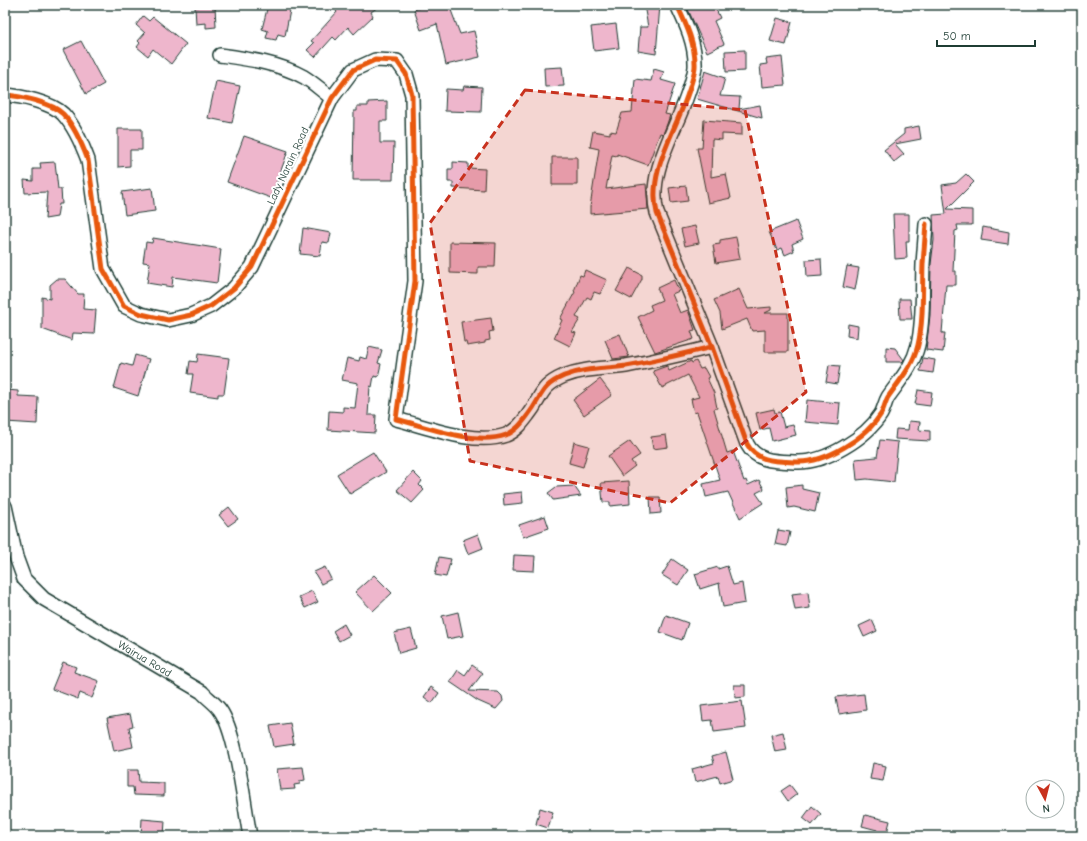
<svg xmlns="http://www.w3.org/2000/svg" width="1087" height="841" font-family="'Comic Neue',sans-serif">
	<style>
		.building { fill: #eeb6cc; stroke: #1f3d34 }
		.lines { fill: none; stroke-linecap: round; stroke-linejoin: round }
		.minor-casing { stroke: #1f3d34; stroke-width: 16 }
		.minor { stroke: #fff; stroke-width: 13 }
		.cycleway-casing { stroke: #fff; stroke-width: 8 }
		.cycleway { stroke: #e8590c; stroke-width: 5 }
		.marked { fill: #c8321e; fill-opacity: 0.2; stroke: #c8321e; stroke-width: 3; stroke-dasharray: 8 5; stroke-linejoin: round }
		.labels { text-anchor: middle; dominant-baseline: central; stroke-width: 4; stroke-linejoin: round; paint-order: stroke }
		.street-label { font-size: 11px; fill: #1f3d34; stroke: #fff }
	</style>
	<rect width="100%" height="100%" fill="#fff"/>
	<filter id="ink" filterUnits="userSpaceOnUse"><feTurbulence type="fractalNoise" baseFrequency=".025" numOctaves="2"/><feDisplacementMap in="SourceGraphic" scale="8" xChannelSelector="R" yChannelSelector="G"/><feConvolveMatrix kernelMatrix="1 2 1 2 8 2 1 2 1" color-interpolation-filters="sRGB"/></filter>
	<g filter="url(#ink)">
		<path class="building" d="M 199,5 L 215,5 L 216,27 L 206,28 L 206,23 L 196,24 L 195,7 L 199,7 Z
			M 268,5 L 291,5 L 285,36 L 278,34 L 276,40 L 266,38 L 268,31 L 262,29 Z
			M 331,5 L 381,5 L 371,12 L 373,16 L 354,34 L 348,27 L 336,40 L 333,37 L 315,57 L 307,50 L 314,43 L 311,41 L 337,12 Z
			M 426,5 L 449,5 L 460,34 L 474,31 L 480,57 L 446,65 L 437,24 L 421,30 L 414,10 Z
			M 644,5 L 660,5 L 656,54 L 638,51 L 640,27 L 648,27 Z
			M 686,5 L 714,5 L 720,18 L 714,21 L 724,44 L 707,52 Z
			M 143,16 L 149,21 L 153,17 L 186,44 L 171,64 L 153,49 L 148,56 L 137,47 L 140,43 L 138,41 L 145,33 L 136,25 Z
			M 777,18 L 792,22 L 786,45 L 770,41 Z
			M 616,24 L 619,48 L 594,51 L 591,27 Z
			M 81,41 L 104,84 L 86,94 L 63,50 Z
			M 745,50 L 745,71 L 726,72 L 725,51 Z
			M 782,57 L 785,85 L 762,87 L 760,65 L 767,64 L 766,59 Z
			M 562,67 L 564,86 L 545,87 L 544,68 Z
			M 654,69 L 664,72 L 661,80 L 675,84 L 665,114 L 670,115 L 667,124 L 663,134 L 660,133 L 648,165 L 617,154 L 617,156 L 612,155 L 606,189 L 646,184 L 648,209 L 590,214 L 590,207 L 599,149 L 590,147 L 593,131 L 610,134 L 610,131 L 616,132 L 622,113 L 632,112 L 635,79 L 651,81 Z
			M 705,71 L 725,78 L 720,96 L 740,97 L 739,109 L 760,105 L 762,118 L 697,99 Z
			M 216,81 L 240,86 L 232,123 L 208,118 Z
			M 464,86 L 482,87 L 481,112 L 445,111 L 446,89 L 463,90 Z
			M 387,101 L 387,121 L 380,121 L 380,143 L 394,143 L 393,180 L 353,180 L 354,111 L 357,111 L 357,106 L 368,106 L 368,102 Z
			M 704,120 L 742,123 L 742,135 L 722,134 L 722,140 L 712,139 L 711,177 L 726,174 L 731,198 L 708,203 L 697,148 L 702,148 Z
			M 919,126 L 921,139 L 895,144 L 904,154 L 894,162 L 884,150 L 904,134 L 904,129 Z
			M 118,129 L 142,129 L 142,150 L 130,150 L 130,166 L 118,167 Z
			M 244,136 L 288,151 L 271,198 L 227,182 Z
			M 552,157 L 577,157 L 577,185 L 552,185 Z
			M 55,162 L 58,189 L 61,189 L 62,204 L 59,204 L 57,217 L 45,219 L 47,192 L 25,193 L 24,180 L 33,181 L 33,169 L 41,169 L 40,163 Z
			M 453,162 L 468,163 L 468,168 L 485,169 L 484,190 L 453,188 L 453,182 L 448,182 L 448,169 L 453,169 Z
			M 966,174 L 974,182 L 947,209 L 972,210 L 972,225 L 957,225 L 958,230 L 955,231 L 953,271 L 956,271 L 956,285 L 946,285 L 942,333 L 945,333 L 943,352 L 926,350 L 930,315 L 931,264 L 934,240 L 933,215 L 946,214 L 942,185 L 956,183 Z
			M 686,186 L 688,201 L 671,203 L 669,188 Z
			M 152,188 L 155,211 L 125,215 L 122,192 Z
			M 893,214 L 909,214 L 909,241 L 906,241 L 907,258 L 895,259 Z
			M 796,221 L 803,239 L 792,244 L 794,251 L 785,255 L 782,248 L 777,250 L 769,232 Z
			M 695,226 L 699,243 L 685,246 L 681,229 Z
			M 983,227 L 1009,232 L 1008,244 L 981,240 Z
			M 303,228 L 331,233 L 329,243 L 322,242 L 320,256 L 300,254 Z
			M 736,237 L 740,259 L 716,263 L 713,245 L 720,244 L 720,240 Z
			M 153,238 L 221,249 L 217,283 L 173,277 L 172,287 L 147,283 L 150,263 L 143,262 L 146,242 L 152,243 Z
			M 450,242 L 496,243 L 495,267 L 478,267 L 478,274 L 450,273 Z
			M 821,259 L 822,276 L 807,277 L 806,260 Z
			M 847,266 L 859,268 L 855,290 L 843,287 Z
			M 629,268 L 642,275 L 642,279 L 631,299 L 616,291 Z
			M 585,270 L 607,280 L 600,294 L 594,292 L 591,299 L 587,297 L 576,317 L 580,319 L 572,332 L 576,333 L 570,346 L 554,338 L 562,320 L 560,319 L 575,292 L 574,291 L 580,275 L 583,276 Z
			M 57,279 L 65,279 L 78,294 L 84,294 L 83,309 L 96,310 L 94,334 L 73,333 L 72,340 L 42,329 L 42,297 L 50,299 L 50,285 Z
			M 674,280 L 679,291 L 672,294 L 680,313 L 688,310 L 695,330 L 691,331 L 694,339 L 655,352 L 638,317 L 652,310 L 650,305 L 662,300 L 657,288 Z
			M 739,289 L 748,309 L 771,307 L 771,310 L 765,313 L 788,313 L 788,352 L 765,352 L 765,330 L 752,331 L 747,319 L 722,329 L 720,313 L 714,300 Z
			M 899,299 L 910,299 L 912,319 L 900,319 Z
			M 491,318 L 493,331 L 489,332 L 490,340 L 485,341 L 485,343 L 467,346 L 466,342 L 464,342 L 461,322 Z
			M 848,324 L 858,326 L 857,338 L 847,336 Z
			M 620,334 L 629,357 L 613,359 L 605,340 Z
			M 369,347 L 382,350 L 378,363 L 381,364 L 378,377 L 374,376 L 372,387 L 370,386 L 368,415 L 376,415 L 375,433 L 328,430 L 329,411 L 343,412 L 343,407 L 355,408 L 358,383 L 342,380 L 347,358 L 359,361 L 360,357 L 366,359 Z
			M 886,347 L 895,348 L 904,360 L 902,362 L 886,362 Z
			M 198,354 L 229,358 L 224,394 L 218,394 L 218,397 L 190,393 L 193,374 L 188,374 L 190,361 L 197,362 Z
			M 135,355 L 149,359 L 138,396 L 114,388 L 121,363 L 132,366 Z
			M 923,358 L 935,360 L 933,373 L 920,371 Z
			M 691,361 L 692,363 L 696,361 L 700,369 L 704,368 L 709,377 L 707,378 L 714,393 L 717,408 L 714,409 L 727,453 L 733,451 L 744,481 L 746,480 L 748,485 L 759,480 L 764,489 L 756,493 L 763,503 L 740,518 L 728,492 L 706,497 L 703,484 L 720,480 L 697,412 L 694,413 L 691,399 L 699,397 L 688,375 L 662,388 L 653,371 L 667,366 L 669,371 Z
			M 829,365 L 840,366 L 837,384 L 826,382 Z
			M 600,379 L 612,395 L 584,415 L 573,400 Z
			M 7,390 L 18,391 L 18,396 L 38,397 L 37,424 L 6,422 Z
			M 918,390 L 932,392 L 930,406 L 915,404 Z
			M 807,400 L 840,403 L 838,425 L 805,422 Z
			M 774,409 L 775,413 L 780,412 L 784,427 L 793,425 L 796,435 L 772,441 L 769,428 L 760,430 L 756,413 Z
			M 909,421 L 920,422 L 919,430 L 930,431 L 930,441 L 895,439 L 896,429 L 908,430 Z
			M 666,435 L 668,447 L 653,449 L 651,437 Z
			M 880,440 L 898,442 L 894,482 L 867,479 L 857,480 L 855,459 L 877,457 Z
			M 630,441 L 640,455 L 631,461 L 635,466 L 622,476 L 608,456 Z
			M 574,442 L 589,446 L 583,467 L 569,463 Z
			M 373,452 L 386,472 L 350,494 L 337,474 Z
			M 413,472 L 422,481 L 419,485 L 424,490 L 412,503 L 397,490 Z
			M 629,481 L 630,504 L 610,506 L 610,502 L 603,502 L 601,483 Z
			M 802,485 L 802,489 L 819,493 L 815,512 L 794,507 L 788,508 L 786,487 Z
			M 574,486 L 581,496 L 553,500 L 548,493 L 556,487 Z
			M 522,492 L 523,503 L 504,505 L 503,494 Z
			M 650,497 L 660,497 L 661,513 L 651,514 Z
			M 229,507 L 238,519 L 228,526 L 219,515 Z
			M 545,516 L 549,528 L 523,537 L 519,525 Z
			M 778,530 L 790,532 L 787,546 L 775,544 Z
			M 478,534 L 483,548 L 468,554 L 463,540 Z
			M 514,555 L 535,556 L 534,571 L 513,570 Z
			M 439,557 L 451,559 L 446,577 L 435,575 Z
			M 672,559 L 688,570 L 678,585 L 662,575 Z
			M 727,566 L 733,585 L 742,583 L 745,603 L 723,607 L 719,583 L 700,589 L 695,574 L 718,567 L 718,569 Z
			M 325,567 L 331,579 L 321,584 L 314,572 Z
			M 374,575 L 392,593 L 373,611 L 355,592 Z
			M 312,591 L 318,602 L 305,608 L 299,597 Z
			M 808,592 L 810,608 L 795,610 L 792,594 Z
			M 458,612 L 463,636 L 447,639 L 442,616 Z
			M 666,615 L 688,623 L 682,640 L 660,632 Z
			M 872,620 L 877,631 L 864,637 L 859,626 Z
			M 344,624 L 350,635 L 339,641 L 333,631 Z
			M 411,629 L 416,648 L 399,653 L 394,633 Z
			M 63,662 L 76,667 L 74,672 L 99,681 L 92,698 L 80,693 L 78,699 L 52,689 Z
			M 472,665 L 483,673 L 469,691 L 498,692 L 502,696 L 503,701 L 496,709 L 478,701 L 450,682 L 458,670 L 465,675 Z
			M 734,685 L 745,685 L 745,697 L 735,698 Z
			M 431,687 L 439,693 L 432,703 L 424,697 Z
			M 864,694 L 866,710 L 839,714 L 836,697 Z
			M 742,701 L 746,728 L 714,732 L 712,720 L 703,721 L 701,706 Z
			M 130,714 L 133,726 L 129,727 L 133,747 L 114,751 L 107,718 Z
			M 290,723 L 294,744 L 274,747 L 270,726 Z
			M 783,732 L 787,750 L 775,752 L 771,735 Z
			M 726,752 L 733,779 L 720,783 L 718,776 L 695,782 L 692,769 L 714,763 L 712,756 Z
			M 873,763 L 886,766 L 883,781 L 870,779 Z
			M 303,767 L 305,780 L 300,781 L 300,784 L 294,785 L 295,789 L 280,790 L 277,769 Z
			M 127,770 L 138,770 L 139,782 L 164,783 L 164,796 L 134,795 L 133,787 L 127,787 Z
			M 790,785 L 797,794 L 788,801 L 781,791 Z
			M 812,806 L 821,814 L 812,825 L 803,818 Z
			M 540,808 L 553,812 L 548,828 L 536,824 Z
			M 865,815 L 890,821 L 886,836 L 876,834 L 877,830 L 862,826 Z
			M 142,819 L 165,821 L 164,836 L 141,836 Z"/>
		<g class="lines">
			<defs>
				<g id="minor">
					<path d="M 677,5 C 686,24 696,45 695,67 C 694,77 690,87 687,96 C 674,134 647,173 657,213 L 712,347 L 747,444 C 757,463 778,461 797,462 C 825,463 866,438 881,414 C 884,409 885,402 888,397 C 900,380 913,366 918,345 C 924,318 922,291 923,264 C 924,251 925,237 926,224"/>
					<path d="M 220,55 C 248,59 279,63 304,77 C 314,83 322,91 332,98"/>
					<path d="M 5,95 C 21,96 52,103 63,114 C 75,127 82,144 88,160 L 103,269 L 124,306 L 141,314 L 168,320 L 191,315 L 211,306 L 234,288 L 252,267 L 332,98 L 353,70 L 375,60 L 397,61 L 406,74 L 412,95 L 415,281 L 396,419 C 428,427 474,446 506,435 C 516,431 522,423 528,415 C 543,396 539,387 564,376 C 584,368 605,369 626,366 C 655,361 683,354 712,347"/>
					<path id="s1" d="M 5,506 L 16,557 L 24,579 L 44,599 L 202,692 C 207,698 215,703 220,710 C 237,734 244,805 250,836"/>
				</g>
			</defs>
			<use href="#minor" class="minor-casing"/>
			<use href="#minor" class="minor"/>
			<defs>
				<path id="cycleway" d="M 677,5 C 686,24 696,45 695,67 C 694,77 690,87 687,96 C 674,134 647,173 657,213 L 712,347 L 747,444 C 757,463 778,461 797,462 C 825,463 866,438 881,414 C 884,409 885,402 888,397 C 900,380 913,366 918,345 C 924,318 922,291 923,264 C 924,251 925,237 926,224
					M 5,95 C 21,96 52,103 63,114 C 75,127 82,144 88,160 L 103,269 L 124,306 L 141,314 L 168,320 L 191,315 L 211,306 L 234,288 L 252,267 L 332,98 L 353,70 L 375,60 L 397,61 L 406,74 L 412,95 L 415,281 L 396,419 C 428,427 474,446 506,435 C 516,431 522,423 528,415 C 543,396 539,387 564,376 C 584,368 605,369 626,366 C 655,361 683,354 712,347"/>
			</defs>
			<use href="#cycleway" class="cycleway-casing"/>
			<use href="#cycleway" class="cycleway"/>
		</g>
	</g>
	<path class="marked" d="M 525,90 L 745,110 L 806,392 L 670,503 L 470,461 L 430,223 Z"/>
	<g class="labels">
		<g class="street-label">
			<text transform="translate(288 166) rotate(-65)">Lady Narain Road</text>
			<text stroke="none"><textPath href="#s1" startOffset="221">Wairua Road</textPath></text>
		</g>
	</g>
	<rect width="1087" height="841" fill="none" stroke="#fff" stroke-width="20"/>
	<rect x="10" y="10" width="1067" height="821" fill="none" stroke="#1f3d34" stroke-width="1.5" filter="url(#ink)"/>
	<g transform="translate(1045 799) rotate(173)"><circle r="19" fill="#ffffff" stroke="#a5b1ae"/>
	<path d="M0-3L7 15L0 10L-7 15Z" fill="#c8321e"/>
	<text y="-6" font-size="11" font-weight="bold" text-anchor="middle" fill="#1f3d34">N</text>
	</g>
	<path d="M937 40v6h98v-6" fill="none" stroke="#1f3d34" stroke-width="2"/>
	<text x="943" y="40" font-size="12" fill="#1f3d34" stroke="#ffffff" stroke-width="3" paint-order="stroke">50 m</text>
</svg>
